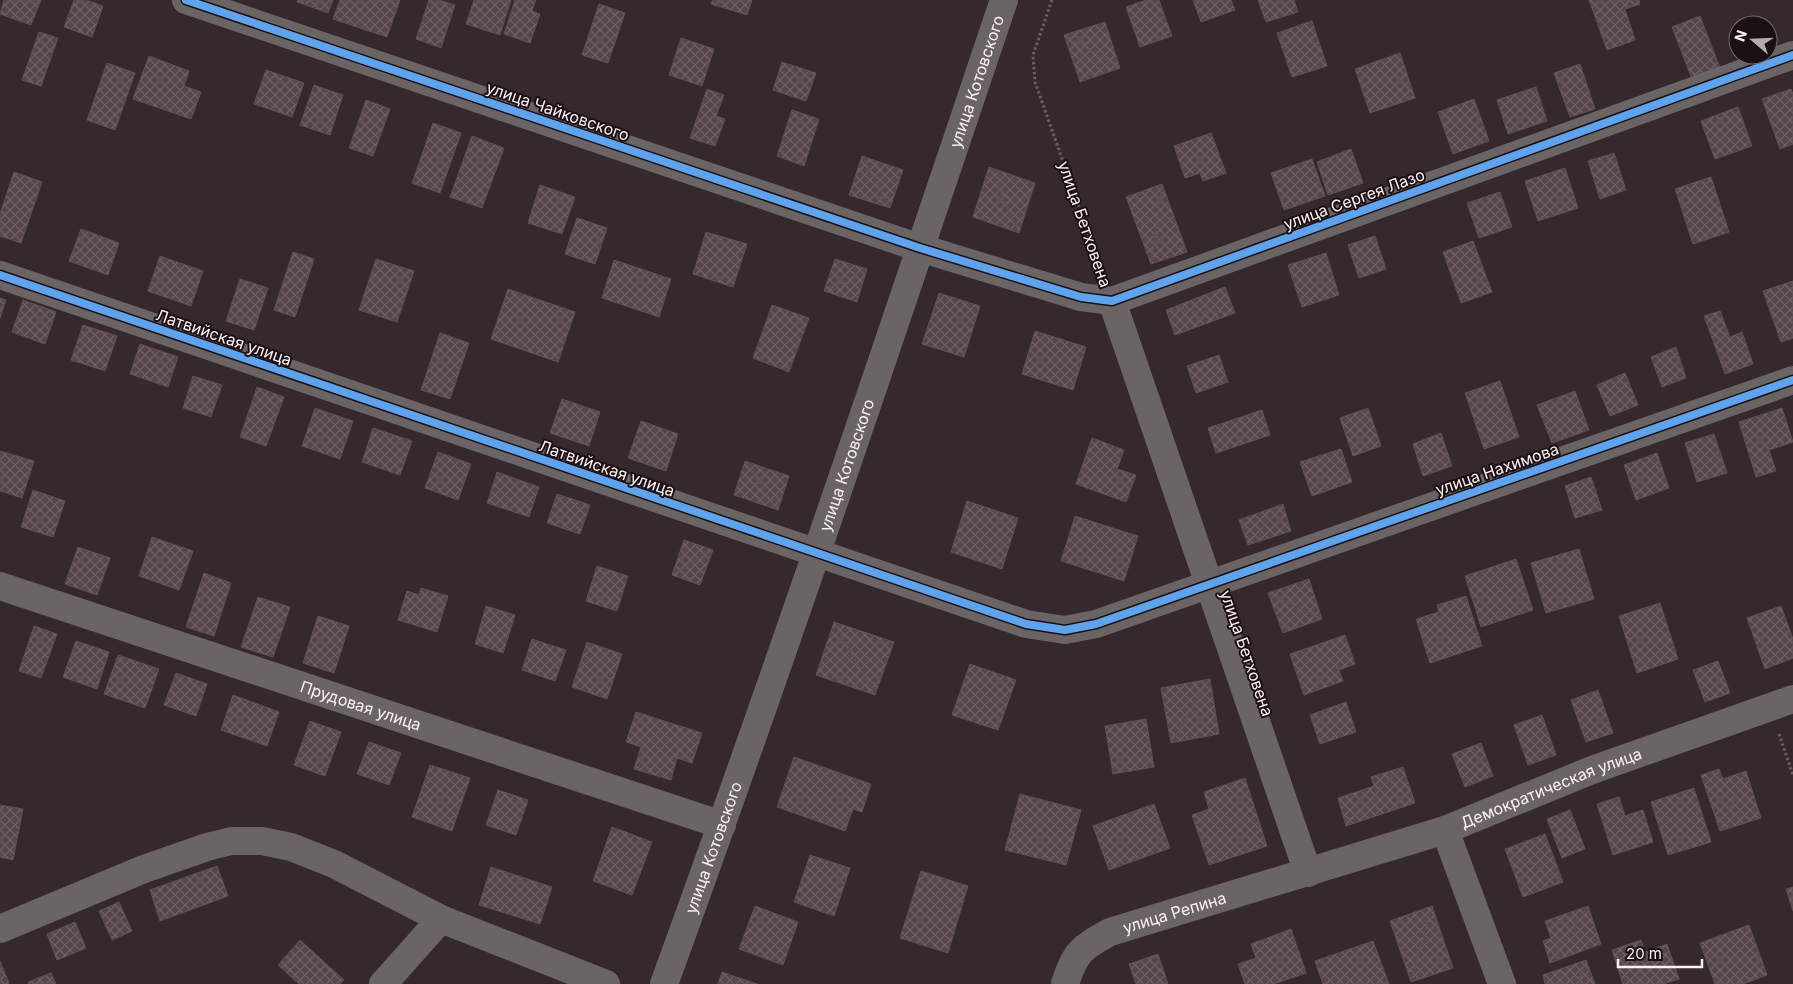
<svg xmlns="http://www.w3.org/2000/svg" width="1793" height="984" font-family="Inter,sans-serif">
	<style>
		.building { fill: url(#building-cross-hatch); stroke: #5d5155 }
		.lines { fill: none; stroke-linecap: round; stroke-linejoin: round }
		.path { stroke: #696063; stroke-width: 3; stroke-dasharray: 2.5 2.5; stroke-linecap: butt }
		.street { stroke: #6b6465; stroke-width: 28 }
		.cycleway-casing { stroke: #1b1114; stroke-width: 11 }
		.cycleway { stroke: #60a3ed; stroke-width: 8 }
		.labels { text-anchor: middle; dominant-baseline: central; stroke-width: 4; stroke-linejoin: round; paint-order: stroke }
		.street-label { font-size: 16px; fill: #fdf0f3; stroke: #1b1114 }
	</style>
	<defs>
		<pattern id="building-cross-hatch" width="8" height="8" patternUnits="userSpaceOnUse" patternTransform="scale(1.25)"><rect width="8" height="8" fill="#56454a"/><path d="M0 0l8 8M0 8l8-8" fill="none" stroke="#6f6065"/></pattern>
	</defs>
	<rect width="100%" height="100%" fill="#36292d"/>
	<path class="building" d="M 4,0 L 41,0 L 31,25 L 0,14 Z
		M 74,0 L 86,0 L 103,6 L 92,37 L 64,27 Z
		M 298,0 L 333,0 L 328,13 L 297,2 Z
		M 340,0 L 400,0 L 387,37 L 333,19 Z
		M 429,0 L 439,0 L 455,5 L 441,48 L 416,39 Z
		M 474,0 L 511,0 L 500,35 L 466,24 Z
		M 515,0 L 536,0 L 532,11 L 540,14 L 530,43 L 504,34 Z
		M 713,0 L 752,0 L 747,15 L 711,4 Z
		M 1146,0 L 1159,0 L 1172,36 L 1140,47 L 1126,7 Z
		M 1193,0 L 1231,0 L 1235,10 L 1201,22 Z
		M 1258,0 L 1294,0 L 1298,12 L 1266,22 Z
		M 1589,0 L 1639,0 L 1640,4 L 1625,9 L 1635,40 L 1607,50 Z
		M 599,4 L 625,13 L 608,63 L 582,55 Z
		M 1700,16 L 1720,68 L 1692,79 L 1672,27 Z
		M 1312,21 L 1327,66 L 1292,77 L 1277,33 Z
		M 1105,22 L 1120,68 L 1064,35 Z
		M 39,32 L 58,38 L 41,86 L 22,80 Z
		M 1064,35 L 1120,68 L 1080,82 Z
		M 681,38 L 714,49 L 702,86 L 669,75 Z
		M 1400,53 L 1415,98 L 1370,113 L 1355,69 Z
		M 149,56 L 189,71 L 184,86 L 201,92 L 191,119 L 133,99 Z
		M 782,62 L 816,73 L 806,101 L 773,90 Z
		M 107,63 L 135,73 L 115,130 L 87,120 Z
		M 1580,64 L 1595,109 L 1570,117 L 1554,73 Z
		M 266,70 L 304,83 L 292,117 L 254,104 Z
		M 314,85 L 343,95 L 330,135 L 300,125 Z
		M 1536,87 L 1547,121 L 1508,134 L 1497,100 Z
		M 707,89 L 724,95 L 716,116 L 725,119 L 715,146 L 690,138 Z
		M 1791,89 L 1793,94 L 1793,144 L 1780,149 L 1762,99 Z
		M 1474,99 L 1489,141 L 1453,154 L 1438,112 Z
		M 366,100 L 390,109 L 373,156 L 349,148 Z
		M 1738,107 L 1752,146 L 1715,159 L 1701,121 Z
		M 792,110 L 819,119 L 804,166 L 777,156 Z
		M 433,123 L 461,133 L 440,193 L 412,183 Z
		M 1211,133 L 1226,173 L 1203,181 L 1200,173 L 1185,178 L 1174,146 Z
		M 472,136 L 504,148 L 482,208 L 450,197 Z
		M 1351,149 L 1363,183 L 1328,195 L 1317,162 Z
		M 1614,153 L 1626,190 L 1600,199 L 1588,161 Z
		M 862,156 L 890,208 L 849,195 Z
		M 862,156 L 903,170 L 890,208 Z
		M 1312,159 L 1325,196 L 1284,210 L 1271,173 Z
		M 989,167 L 1019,233 L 973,217 Z
		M 989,167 L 1035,183 L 1019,233 Z
		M 1565,168 L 1578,208 L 1538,221 L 1525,181 Z
		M 14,172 L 42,182 L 21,243 L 0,236 L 0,214 Z
		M 1711,177 L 1729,232 L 1693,244 L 1675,189 Z
		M 1162,184 L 1187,252 L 1151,264 Z
		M 1162,184 L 1151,264 L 1126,197 Z
		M 540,185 L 575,197 L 562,234 L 528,223 Z
		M 1500,192 L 1512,227 L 1479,238 L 1467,203 Z
		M 577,218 L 607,228 L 595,264 L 565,254 Z
		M 81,229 L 119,243 L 108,275 L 69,261 Z
		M 706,232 L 747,244 L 733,287 L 693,274 Z
		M 1375,236 L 1386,269 L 1359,278 L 1348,245 Z
		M 1473,241 L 1492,292 L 1461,303 L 1443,252 Z
		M 293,252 L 314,259 L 295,317 L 274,310 Z
		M 1326,253 L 1339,295 L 1302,307 L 1288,265 Z
		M 160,256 L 203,271 L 191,306 L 148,291 Z
		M 376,259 L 414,271 L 397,322 L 359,310 Z
		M 835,259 L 867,269 L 824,291 Z
		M 614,260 L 671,279 L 659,317 L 602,298 Z
		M 867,269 L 857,302 L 824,291 Z
		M 240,279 L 268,288 L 254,330 L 226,321 Z
		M 1793,281 L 1793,338 L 1781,342 L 1763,291 Z
		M 1225,287 L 1235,313 L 1166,310 Z
		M 508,289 L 575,312 L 558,362 L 491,339 Z
		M 939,293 L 980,306 L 964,357 L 922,344 Z
		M 0,298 L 6,300 L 0,318 Z
		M 23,300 L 56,312 L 45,344 L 12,332 Z
		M 772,305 L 809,318 L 789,372 L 753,358 Z
		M 1166,310 L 1235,313 L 1175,335 Z
		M 1720,311 L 1730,337 L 1742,332 L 1753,364 L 1725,374 L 1704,316 Z
		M 83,325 L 117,336 L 105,371 L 71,360 Z
		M 1035,331 L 1086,347 L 1073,390 L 1022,374 Z
		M 440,333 L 469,343 L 450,399 L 421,390 Z
		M 140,344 L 178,357 L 168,387 L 130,374 Z
		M 1676,347 L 1686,378 L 1662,387 L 1651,357 Z
		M 1219,355 L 1228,382 L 1196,393 L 1187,366 Z
		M 1625,373 L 1638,405 L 1610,416 L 1597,385 Z
		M 193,376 L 222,385 L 211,417 L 183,408 Z
		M 1500,381 L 1519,437 L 1484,449 L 1465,393 Z
		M 257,387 L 284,397 L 266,446 L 240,437 Z
		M 1575,391 L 1589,430 L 1552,443 L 1537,405 Z
		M 562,399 L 600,412 L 589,446 L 550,433 Z
		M 315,408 L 353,421 L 340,459 L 302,446 Z
		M 1368,408 L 1381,446 L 1353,456 L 1340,418 Z
		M 1782,408 L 1793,442 L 1769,450 L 1776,471 L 1756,477 L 1739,422 Z
		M 1262,410 L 1270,435 L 1216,453 L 1208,428 Z
		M 641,421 L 678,434 L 666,471 L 628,458 Z
		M 373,428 L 412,441 L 400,475 L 362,462 Z
		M 1441,433 L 1452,466 L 1423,476 L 1413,444 Z
		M 1714,434 L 1727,473 L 1697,482 L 1685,443 Z
		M 1092,438 L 1124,450 L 1117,469 L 1136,475 L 1126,502 L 1076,484 Z
		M 1341,449 L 1352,482 L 1312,496 L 1300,462 Z
		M 0,451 L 34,461 L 22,498 L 0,491 Z
		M 438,452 L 471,464 L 458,500 L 425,488 Z
		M 1657,453 L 1669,488 L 1636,500 L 1624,465 Z
		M 745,461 L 778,510 L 734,495 Z
		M 745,461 L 789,476 L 778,510 Z
		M 497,472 L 539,487 L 529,517 L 487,503 Z
		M 1591,477 L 1602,510 L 1575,518 L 1565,486 Z
		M 33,490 L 65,501 L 53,537 L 21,527 Z
		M 557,494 L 590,505 L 580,534 L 547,523 Z
		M 967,501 L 1018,518 L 1002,569 L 951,552 Z
		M 1283,504 L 1248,545 L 1239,520 Z
		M 1283,504 L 1291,531 L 1248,545 Z
		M 1075,516 L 1138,536 L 1124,581 L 1061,561 Z
		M 152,537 L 193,551 L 179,590 L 139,576 Z
		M 684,540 L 713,550 L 672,575 Z
		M 78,547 L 110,558 L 97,595 L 65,584 Z
		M 1579,549 L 1594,599 L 1546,613 L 1531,563 Z
		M 713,550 L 700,585 L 672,575 Z
		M 1516,559 L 1533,610 L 1481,627 L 1465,576 Z
		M 597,566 L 628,576 L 617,611 L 586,601 Z
		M 204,573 L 231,583 L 214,636 L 186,627 Z
		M 1309,579 L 1322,619 L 1268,593 Z
		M 421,588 L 448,596 L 437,632 L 398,620 L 407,591 L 419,595 Z
		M 1268,593 L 1322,619 L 1283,633 Z
		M 1466,596 L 1482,646 L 1430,663 L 1416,619 L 1439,612 L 1437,605 Z
		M 258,597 L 290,607 L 273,657 L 241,647 Z
		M 1660,603 L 1678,659 L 1637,673 L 1619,616 Z
		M 486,606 L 515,615 L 503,653 L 475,644 Z
		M 1781,606 L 1793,639 L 1793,658 L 1765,669 L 1747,618 Z
		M 318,616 L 349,626 L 334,673 L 303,663 Z
		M 834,622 L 875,695 L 816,675 Z
		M 834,622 L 894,642 L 875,695 Z
		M 34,626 L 57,634 L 41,678 L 19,671 Z
		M 1345,635 L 1355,664 L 1339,670 L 1343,681 L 1304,695 L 1290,654 Z
		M 532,639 L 566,650 L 555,681 L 522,670 Z
		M 76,641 L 109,652 L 97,689 L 63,677 Z
		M 587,642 L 622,654 L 607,699 L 572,687 Z
		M 118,655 L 159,669 L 145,708 L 104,694 Z
		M 1718,661 L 1730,693 L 1705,702 L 1693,670 Z
		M 970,664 L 1016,680 L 998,730 L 952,715 Z
		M 176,673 L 207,684 L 196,716 L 164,705 Z
		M 1210,679 L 1219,734 L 1171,743 Z
		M 1210,679 L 1171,743 L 1161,688 Z
		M 1598,690 L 1613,733 L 1586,742 L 1571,700 Z
		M 233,695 L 279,712 L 267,746 L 221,730 Z
		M 1346,702 L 1356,732 L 1320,744 L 1310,715 Z
		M 636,712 L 702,733 L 692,763 L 677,758 L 671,780 L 634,769 L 641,747 L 626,742 Z
		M 1542,715 L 1556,755 L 1528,765 L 1514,725 Z
		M 1146,719 L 1154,767 L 1113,774 L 1105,726 Z
		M 310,721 L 341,732 L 325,776 L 294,765 Z
		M 369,742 L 401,753 L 389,785 L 357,774 Z
		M 1481,743 L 1493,776 L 1465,787 L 1452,754 Z
		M 794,757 L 871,784 L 862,812 L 853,809 L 845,831 L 777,807 Z
		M 430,765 L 470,778 L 452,831 L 412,817 Z
		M 1403,767 L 1346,826 L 1338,798 L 1374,786 L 1371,777 Z
		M 1403,767 L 1415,803 L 1346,826 Z
		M 1719,769 L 1723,779 L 1746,771 L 1720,831 L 1701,775 Z
		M 1746,771 L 1761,818 L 1720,831 Z
		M 1245,778 L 1267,846 L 1209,865 L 1192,815 L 1209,809 L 1204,792 Z
		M 1694,788 L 1711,842 L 1668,855 L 1651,802 Z
		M 498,790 L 528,800 L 516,835 L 486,825 Z
		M 1020,794 L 1081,810 L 1066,865 L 1005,850 Z
		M 1619,797 L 1625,816 L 1643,810 L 1653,842 L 1613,855 L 1597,804 Z
		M 1154,804 L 1170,848 L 1109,870 L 1093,826 Z
		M 0,805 L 23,809 L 13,860 L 0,857 Z
		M 1570,810 L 1585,849 L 1562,858 L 1547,819 Z
		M 612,827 L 652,842 L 632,895 L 593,881 Z
		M 1545,834 L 1563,882 L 1505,849 Z
		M 1505,849 L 1563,882 L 1523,897 Z
		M 810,855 L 850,868 L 834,916 L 794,902 Z
		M 217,866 L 228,896 L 160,921 L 150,890 Z
		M 491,867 L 552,887 L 540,924 L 479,905 Z
		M 921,871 L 968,886 L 948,953 L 900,938 Z
		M 1793,887 L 1793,911 L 1786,889 Z
		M 119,902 L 132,931 L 112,940 L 99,911 Z
		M 755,906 L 798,922 L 783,965 L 739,949 Z
		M 1432,906 L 1411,982 L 1390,921 Z
		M 1432,906 L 1453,968 L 1411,982 Z
		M 1588,906 L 1550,963 L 1543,941 L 1551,938 L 1545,921 Z
		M 1588,906 L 1601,944 L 1550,963 Z
		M 75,922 L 86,948 L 57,960 L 47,934 Z
		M 1749,925 L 1767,975 L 1743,984 L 1715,984 L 1700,943 Z
		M 1291,929 L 1306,973 L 1274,984 L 1245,984 L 1238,964 L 1256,958 L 1251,944 Z
		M 300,940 L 344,980 L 340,984 L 299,984 L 278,965 Z
		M 1641,940 L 1645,952 L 1667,944 L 1679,979 L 1663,984 L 1623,984 L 1612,950 Z
		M 1373,941 L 1389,984 L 1323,984 L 1315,961 Z
		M 1158,954 L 1168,984 L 1136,984 L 1129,964 Z
		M 1586,960 L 1578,984 L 1545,984 L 1543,975 Z
		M 1586,960 L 1595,984 L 1578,984 Z
		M 0,961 L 9,983 L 7,984 L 0,984 Z
		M 722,972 L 757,984 L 718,984 Z
		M 51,973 L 56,984 L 29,984 L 28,982 Z"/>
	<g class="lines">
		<path class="path" d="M 1052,0 L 1033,55 L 1035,82 L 1102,272
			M 1779,734 L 1793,775"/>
		<g class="street">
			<path d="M 186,0 L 920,248 L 1081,297 L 1112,301 L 1793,55"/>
			<path d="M 0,275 L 1026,624 L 1065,630 L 1096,624 L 1793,380"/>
			<path d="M 1112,301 L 1308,873"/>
			<path id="s1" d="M 0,586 L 722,825"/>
			<path d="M 1445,830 L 1502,984"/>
			<path d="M 0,929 L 144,869 L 207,847 L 231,841 L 262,841 L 291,847 L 334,864 L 441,919 L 606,984"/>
			<path d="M 383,984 L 441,919"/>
			<path id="s2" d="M 664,984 C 783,658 893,329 1004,0"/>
			<path id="s3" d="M 1065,984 C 1075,952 1081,948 1110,932 L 1445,830 L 1592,770 L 1793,699"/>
		</g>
		<defs>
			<path id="cycleway" d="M 186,0 L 920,248 L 1081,297 L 1112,301 L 1793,55
				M 0,275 L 1026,624 L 1065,630 L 1096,624 L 1793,380"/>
		</defs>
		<use href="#cycleway" class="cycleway-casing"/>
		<use href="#cycleway" class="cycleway"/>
	</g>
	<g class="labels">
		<g class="street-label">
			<text stroke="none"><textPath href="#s2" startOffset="955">улица Котовского</textPath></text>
			<text transform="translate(558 111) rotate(19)">улица Чайковского</text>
			<text transform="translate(1354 199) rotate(-20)">улица Сергея Лазо</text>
			<text transform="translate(1085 224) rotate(71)">улица Бетховена</text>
			<text transform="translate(224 337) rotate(19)">Латвийская улица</text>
			<text stroke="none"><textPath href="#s2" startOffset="550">улица Котовского</textPath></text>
			<text transform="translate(607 468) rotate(19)">Латвийская улица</text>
			<text transform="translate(1497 469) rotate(-19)">улица Нахимова</text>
			<text transform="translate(1247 653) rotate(71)">улица Бетховена</text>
			<text stroke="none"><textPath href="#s1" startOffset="380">Прудовая улица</textPath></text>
			<text stroke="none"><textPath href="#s3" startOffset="536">Демократическая улица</textPath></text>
			<text stroke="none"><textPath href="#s2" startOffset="145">улица Котовского</textPath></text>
			<text stroke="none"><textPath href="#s3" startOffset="139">улица Репина</textPath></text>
		</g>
	</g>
	<g transform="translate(1753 40) rotate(289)"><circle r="24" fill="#1b1114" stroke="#756a6d"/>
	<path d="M0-4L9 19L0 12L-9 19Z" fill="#b7aaae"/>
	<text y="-8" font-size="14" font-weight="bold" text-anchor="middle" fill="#fdf0f3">N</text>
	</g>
	<path d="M1618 959v8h84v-8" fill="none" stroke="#fdf0f3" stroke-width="2.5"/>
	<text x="1626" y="959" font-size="15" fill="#fdf0f3" stroke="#1b1114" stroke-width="4" paint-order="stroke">20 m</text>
</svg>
